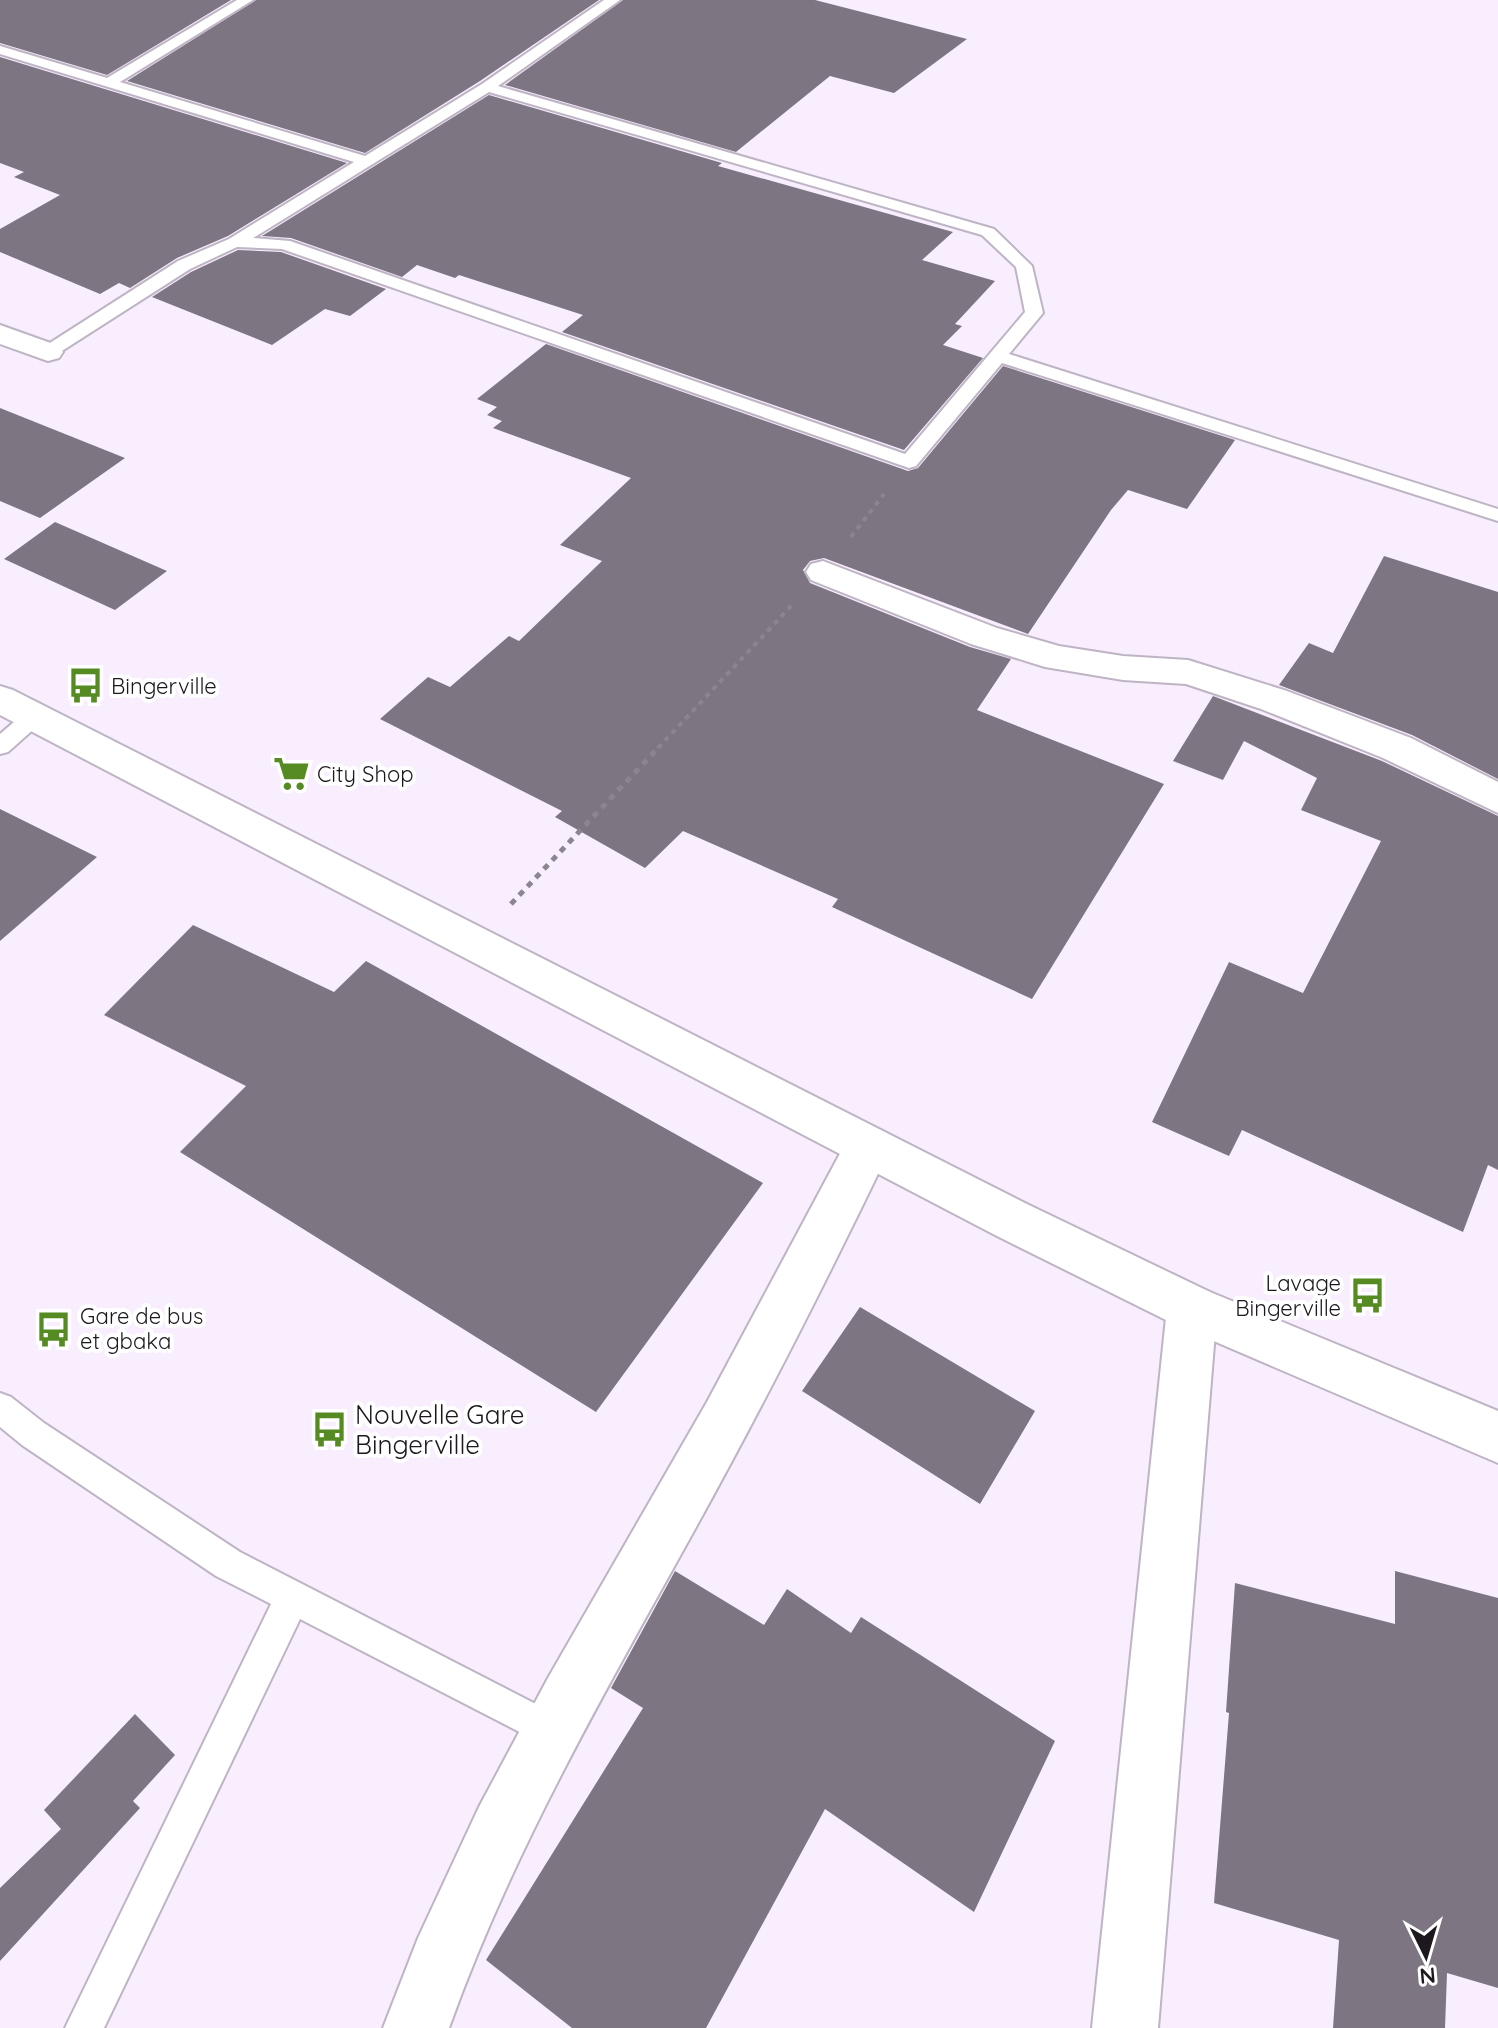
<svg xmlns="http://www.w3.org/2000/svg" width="1498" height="2028" font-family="Quicksand,sans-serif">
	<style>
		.building { fill: #7e7583 }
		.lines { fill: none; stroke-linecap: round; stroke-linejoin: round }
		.service-casing { stroke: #beb4c4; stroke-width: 4 }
		.minor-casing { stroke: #beb4c4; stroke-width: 4 }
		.tertiary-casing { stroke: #beb4c4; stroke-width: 4 }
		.secondary-casing { stroke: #beb4c4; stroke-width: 4 }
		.path-far1 { stroke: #8c8590; stroke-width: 4; stroke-dasharray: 5 5; stroke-linecap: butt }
		.path { stroke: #8c8590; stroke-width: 5; stroke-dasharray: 6 6; stroke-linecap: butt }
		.service { fill: #fff; fill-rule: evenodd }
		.minor { fill: #fff; fill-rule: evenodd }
		.tertiary { fill: #fff; fill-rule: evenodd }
		.secondary { fill: #fff; fill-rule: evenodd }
		.labels { text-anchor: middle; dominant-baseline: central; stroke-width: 8; stroke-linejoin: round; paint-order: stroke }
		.poi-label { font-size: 22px; fill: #1c181e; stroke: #fff; text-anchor: start }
		.near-poi-label { font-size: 26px; fill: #1c181e; stroke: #fff; text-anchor: start }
	</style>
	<rect width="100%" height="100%" fill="#f8eefe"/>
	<path class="building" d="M 0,0 L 231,0 L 107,75 L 0,43 Z
		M 256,0 L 599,0 L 480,81 L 365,153 L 127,81 Z
		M 623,0 L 815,0 L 967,39 L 894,93 L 830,76 L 736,152 L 505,85 Z
		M 0,57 L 347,163 L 228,236 L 177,258 L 130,288 L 119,283 L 100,294 L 0,252 L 0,229 L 60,195 L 14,177 L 24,172 L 0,163 Z
		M 489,95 L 722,163 L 718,166 L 953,232 L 922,260 L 995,281 L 955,324 L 962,326 L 943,345 L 983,358 L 904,450 L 562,332 L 583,315 L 459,275 L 455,278 L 417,265 L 402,277 L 291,238 L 262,236 Z
		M 238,250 L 281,252 L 386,289 L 350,316 L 325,309 L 272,345 L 152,297 L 191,272 Z
		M 546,344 L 908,471 L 918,468 L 1003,366 L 1235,440 L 1187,509 L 1128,490 L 1111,510 L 1028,634 L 824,558 L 810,561 L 803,570 L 810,583 L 970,647 L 1011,659 L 977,710 L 1164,784 L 1032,999 L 832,907 L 838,899 L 683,831 L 645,868 L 555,817 L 562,811 L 380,719 L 428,677 L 450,687 L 509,636 L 519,641 L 602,561 L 560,545 L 631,478 L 493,428 L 502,421 L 487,415 L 497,407 L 477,399 Z
		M 0,408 L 125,458 L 40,518 L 0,501 Z
		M 55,522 L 167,571 L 115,610 L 4,559 Z
		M 1384,556 L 1498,592 L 1498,779 L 1412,735 L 1279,685 L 1309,643 L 1333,653 Z
		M 1213,696 L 1382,761 L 1498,816 L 1498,1170 L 1488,1165 L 1463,1232 L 1242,1130 L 1229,1156 L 1152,1122 L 1229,962 L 1303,993 L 1381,841 L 1301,810 L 1317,778 L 1244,741 L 1223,780 L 1173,761 Z
		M 0,809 L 97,857 L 0,941 Z
		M 193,925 L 334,992 L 366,961 L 763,1183 L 596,1412 L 180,1152 L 246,1086 L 104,1015 Z
		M 860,1307 L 1035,1411 L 980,1504 L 802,1391 Z
		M 675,1571 L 764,1625 L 787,1589 L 851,1633 L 861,1617 L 1055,1741 L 974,1912 L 825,1809 L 706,2028 L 572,2028 L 486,1960 L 643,1708 L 611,1688 Z
		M 1395,1571 L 1498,1598 L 1498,1988 L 1447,1973 L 1445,2028 L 1333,2028 L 1339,1940 L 1214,1903 L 1229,1713 L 1226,1712 L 1235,1583 L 1395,1624 Z
		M 135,1714 L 175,1755 L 133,1801 L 140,1808 L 0,1961 L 0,1888 L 61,1829 L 44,1810 Z"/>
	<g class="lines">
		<defs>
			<path id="service" d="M 237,0 L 253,0 L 120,82 L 365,156 L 482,84 L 604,0 L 620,0 L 498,86 L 994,229 L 1032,266 L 1043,313 L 1009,354 L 1498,509 L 1498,521 L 1002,363 L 916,466 L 909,468 L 282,249 L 237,247 L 190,269 L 54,356 L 42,356 L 39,352 L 42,348 L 178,261 L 229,239 L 354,162 L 0,54 L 0,46 L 107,78 ZM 489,92 L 982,235 L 1016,267 L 1025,312 L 905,454 L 290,241 L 253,238 Z
				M 36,707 L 44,710 L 47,715 L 44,720 L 8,752 L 0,754 L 0,734 L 28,710 Z
				M 0,1393 L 11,1397 L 44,1423 L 240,1552 L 563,1718 L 569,1730 L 563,1742 L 551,1748 L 539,1742 L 300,1619 L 104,2028 L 65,2028 L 271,1604 L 216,1576 L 22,1445 L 0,1427 Z"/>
			<path id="minor" d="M 0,325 L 59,346 L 63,352 L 59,358 L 48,361 L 0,344 Z
				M 823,561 L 997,628 L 1059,646 L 1123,656 L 1188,660 L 1287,691 L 1411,738 L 1498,782 L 1498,813 L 1383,758 L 1261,709 L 1186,684 L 1123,680 L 1045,667 L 971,644 L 811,580 L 806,572 L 811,564 Z
				M 868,1127 L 885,1133 L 891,1147 C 829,1276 764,1404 695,1529 C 605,1692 512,1852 449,2028 L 383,2028 L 418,1938 L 479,1807 L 548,1678 L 707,1402 L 851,1133 Z"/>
			<path id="tertiary" d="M 1192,1285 L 1210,1292 L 1217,1308 L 1158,2028 L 1092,2028 L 1167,1308 L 1174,1292 Z"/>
			<path id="secondary" d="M 0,686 L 13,690 L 1029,1205 L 1210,1292 L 1498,1411 L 1498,1463 L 1174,1324 L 995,1235 L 0,715 Z"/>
		</defs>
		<use href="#service" class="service-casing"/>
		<use href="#minor" class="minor-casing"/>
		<use href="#tertiary" class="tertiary-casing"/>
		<use href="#secondary" class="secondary-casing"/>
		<path class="path-far1" d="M 851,537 L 884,494
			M 658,748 L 792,605"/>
		<path class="path" d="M 511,904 L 660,746"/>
		<use href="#service" class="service"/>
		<use href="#minor" class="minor"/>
		<use href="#tertiary" class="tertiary"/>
		<use href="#secondary" class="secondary"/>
	</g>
	<defs>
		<symbol id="bus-bare" viewBox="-9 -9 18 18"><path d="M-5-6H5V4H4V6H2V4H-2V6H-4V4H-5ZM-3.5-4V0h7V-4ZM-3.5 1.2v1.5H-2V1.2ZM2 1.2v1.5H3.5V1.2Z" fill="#568a22" stroke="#fff" stroke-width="2.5" paint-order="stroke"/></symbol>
		<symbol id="supermarket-bare" viewBox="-9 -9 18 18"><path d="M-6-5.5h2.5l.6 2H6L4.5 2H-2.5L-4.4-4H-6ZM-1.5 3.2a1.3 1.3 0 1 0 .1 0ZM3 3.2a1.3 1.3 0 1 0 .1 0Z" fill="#568a22" stroke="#fff" stroke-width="2.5" paint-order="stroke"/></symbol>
	</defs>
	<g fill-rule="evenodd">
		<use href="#bus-bare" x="60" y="660" width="51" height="51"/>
		<use href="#supermarket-bare" x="266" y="748" width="51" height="51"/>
		<use href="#bus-bare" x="1342" y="1270" width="51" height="51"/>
		<use href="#bus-bare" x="28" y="1304" width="51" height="51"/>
		<use href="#bus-bare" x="304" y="1404" width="51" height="51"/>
	</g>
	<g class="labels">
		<g class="poi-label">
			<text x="111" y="686">Bingerville</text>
			<text x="317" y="774">City Shop</text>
			<text x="1341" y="1283" text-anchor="end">Lavage<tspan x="1341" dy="25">Bingerville</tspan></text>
			<text x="80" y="1316">Gare de bus<tspan x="80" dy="25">et gbaka</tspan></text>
		</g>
		<g class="near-poi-label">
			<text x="355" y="1414">Nouvelle Gare<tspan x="355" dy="30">Bingerville</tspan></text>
		</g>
	</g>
	<g transform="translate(1426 1956) rotate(175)" stroke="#ffffff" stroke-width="6" paint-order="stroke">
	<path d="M0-6L14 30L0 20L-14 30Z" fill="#1c181e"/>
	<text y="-12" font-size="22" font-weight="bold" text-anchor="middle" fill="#1c181e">N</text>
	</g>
</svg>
